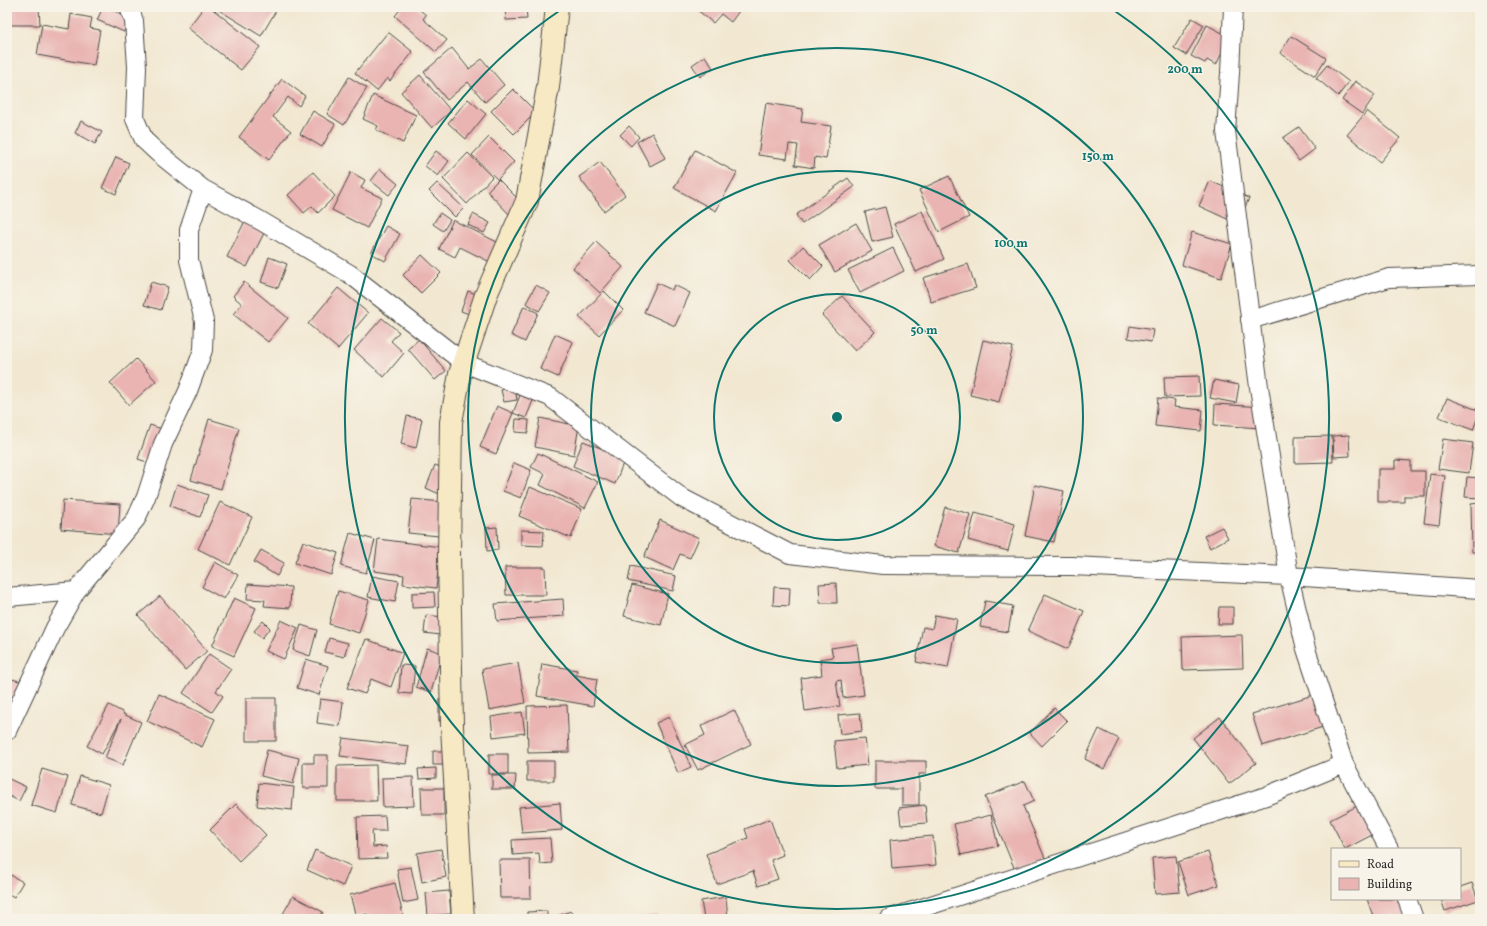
<svg xmlns="http://www.w3.org/2000/svg" width="1487" height="926" font-family="Vollkorn,serif">
	<style>
		.building { fill: #e9b4b2 }
		.lines { fill: none; stroke-linecap: round; stroke-linejoin: round }
		.street-casing { stroke: #494744; stroke-width: 20 }
		.secondary-casing { stroke: #494744; stroke-width: 24 }
		.street { stroke: #fff; stroke-width: 18 }
		.secondary { stroke: #f7e9c3; stroke-width: 22 }
		.ring { fill: none; stroke: #0f766e; stroke-width: 2 }
		.centre { fill: #0f766e; stroke: #f7f3e8; stroke-width: 2 }
		.ring-label { font-size: 12px; text-anchor: middle; font-weight: bold; fill: #0f766e; stroke: #f7f3e8; stroke-width: 3; stroke-linejoin: round; paint-order: stroke }
	</style>
	<rect width="100%" height="100%" fill="#f7f3e8"/>
	<filter id="ink" filterUnits="userSpaceOnUse"><feTurbulence type="fractalNoise" baseFrequency=".025" numOctaves="2"/><feDisplacementMap in="SourceGraphic" scale="8" xChannelSelector="R" yChannelSelector="G"/><feConvolveMatrix kernelMatrix="1 2 1 2 8 2 1 2 1" color-interpolation-filters="sRGB"/></filter>
	<filter id="wash" filterUnits="userSpaceOnUse"><feTurbulence type="fractalNoise" baseFrequency=".012" numOctaves="4" result="noise"/><feDisplacementMap in="SourceGraphic" scale="16" xChannelSelector="R" yChannelSelector="G"/><feGaussianBlur stdDeviation="0.9" result="paint"/><feColorMatrix in="noise" values="0 0 0 0 0 0 0 0 0 0 0 0 0 0 0 0 0 1.4 0 .05"/><feComposite in="paint" operator="in"/></filter>
	<g filter="url(#wash)">
		<rect width="100%" height="100%" fill="#f2e8d2"/>
		<g id="blocks">
			<path class="building" d="M 8,7 L 39,7 L 40,25 L 8,25 Z
				M 103,7 L 113,7 L 112,10 L 130,18 L 124,32 L 97,20 Z
				M 204,7 L 210,7 L 260,47 L 241,70 L 188,28 Z
				M 214,7 L 273,7 L 277,9 L 261,36 Z
				M 402,7 L 416,7 L 426,15 L 423,19 L 447,40 L 436,52 L 395,16 Z
				M 505,7 L 526,7 L 527,19 L 506,20 Z
				M 694,7 L 742,7 L 731,22 L 721,14 L 713,23 Z
				M 71,14 L 92,18 L 90,28 L 100,30 L 94,65 L 37,55 L 42,24 L 69,29 Z
				M 1192,18 L 1204,25 L 1186,55 L 1174,48 Z
				M 1207,25 L 1230,37 L 1216,65 L 1207,60 L 1205,63 L 1191,56 Z
				M 388,32 L 413,52 L 390,81 L 387,78 L 377,91 L 355,73 Z
				M 1291,36 L 1326,58 L 1315,76 L 1280,53 Z
				M 452,48 L 469,69 L 482,59 L 504,85 L 485,102 L 468,82 L 447,100 L 424,72 Z
				M 705,56 L 713,68 L 700,77 L 692,65 Z
				M 1327,65 L 1349,82 L 1338,96 L 1316,78 Z
				M 420,75 L 451,111 L 432,128 L 401,92 Z
				M 349,77 L 367,88 L 344,125 L 327,114 Z
				M 282,79 L 305,96 L 299,106 L 288,97 L 273,117 L 291,131 L 269,160 L 239,137 Z
				M 1355,81 L 1375,95 L 1362,114 L 1342,100 Z
				M 513,89 L 536,112 L 514,134 L 491,111 Z
				M 373,95 L 416,115 L 403,143 L 376,130 L 378,126 L 363,119 Z
				M 468,99 L 486,114 L 466,139 L 448,123 Z
				M 766,103 L 803,109 L 801,122 L 831,126 L 826,159 L 815,157 L 814,168 L 795,165 L 798,145 L 789,144 L 787,159 L 758,155 Z
				M 313,111 L 335,124 L 322,147 L 300,134 Z
				M 1367,111 L 1400,138 L 1380,162 L 1347,135 Z
				M 81,121 L 102,132 L 95,144 L 75,133 Z
				M 629,126 L 639,137 L 631,146 L 620,135 Z
				M 1299,127 L 1315,149 L 1299,161 L 1283,138 Z
				M 652,133 L 665,158 L 650,166 L 637,142 Z
				M 489,137 L 514,162 L 498,179 L 521,202 L 509,214 L 487,191 L 498,180 L 472,155 Z
				M 695,150 L 737,173 L 716,211 L 674,188 Z
				M 436,151 L 449,161 L 438,176 L 425,166 Z
				M 468,153 L 492,177 L 467,204 L 443,179 Z
				M 116,157 L 129,163 L 116,194 L 102,188 Z
				M 600,162 L 625,195 L 604,211 L 579,177 Z
				M 380,169 L 398,184 L 389,195 L 371,181 Z
				M 313,172 L 335,196 L 318,213 L 312,206 L 304,213 L 288,195 Z
				M 351,172 L 365,180 L 361,188 L 382,198 L 367,228 L 332,210 Z
				M 949,176 L 969,217 L 939,232 L 919,190 Z
				M 848,178 L 854,187 L 802,224 L 796,215 Z
				M 1210,181 L 1249,198 L 1238,224 L 1199,206 Z
				M 437,183 L 464,208 L 455,217 L 429,191 Z
				M 885,207 L 893,237 L 872,242 L 865,212 Z
				M 922,211 L 944,259 L 916,272 L 894,224 Z
				M 440,213 L 450,220 L 443,231 L 433,224 Z
				M 473,214 L 490,223 L 484,233 L 468,225 Z
				M 453,220 L 499,243 L 490,262 L 460,247 L 455,257 L 439,249 Z
				M 245,221 L 265,231 L 247,267 L 227,257 Z
				M 856,223 L 872,251 L 835,272 L 819,245 Z
				M 386,226 L 400,234 L 385,261 L 371,253 Z
				M 1192,232 L 1232,244 L 1221,278 L 1182,265 Z
				M 596,242 L 623,267 L 600,293 L 573,268 Z
				M 803,246 L 823,266 L 810,280 L 790,260 Z
				M 893,248 L 904,271 L 860,293 L 848,270 Z
				M 422,255 L 441,273 L 421,293 L 403,275 Z
				M 269,257 L 287,264 L 278,288 L 261,282 Z
				M 968,264 L 976,288 L 931,302 L 923,278 Z
				M 151,282 L 168,287 L 161,310 L 144,305 Z
				M 244,282 L 288,318 L 268,342 L 233,314 L 242,304 L 233,296 Z
				M 657,283 L 672,290 L 674,285 L 690,293 L 675,326 L 644,312 Z
				M 536,285 L 550,293 L 539,311 L 526,303 Z
				M 338,288 L 368,313 L 338,349 L 308,324 Z
				M 468,291 L 487,298 L 480,318 L 461,311 Z
				M 604,291 L 623,310 L 599,335 L 579,317 Z
				M 842,296 L 875,332 L 855,351 L 822,315 Z
				M 524,306 L 538,313 L 525,342 L 511,335 Z
				M 382,318 L 399,332 L 391,341 L 404,353 L 384,377 L 354,350 Z
				M 1130,326 L 1153,330 L 1151,342 L 1128,338 Z
				M 555,334 L 573,342 L 558,377 L 540,369 Z
				M 419,339 L 446,371 L 435,380 L 408,349 Z
				M 983,340 L 1013,347 L 999,402 L 970,395 Z
				M 136,359 L 156,381 L 129,405 L 110,383 Z
				M 1199,376 L 1200,396 L 1165,397 L 1164,377 Z
				M 1214,380 L 1239,385 L 1236,403 L 1210,398 Z
				M 515,387 L 517,400 L 504,402 L 501,390 Z
				M 521,393 L 534,398 L 526,418 L 513,413 Z
				M 1158,398 L 1175,400 L 1174,407 L 1203,410 L 1201,431 L 1155,426 Z
				M 1447,398 L 1480,411 L 1473,430 L 1439,417 Z
				M 1215,404 L 1263,407 L 1261,428 L 1214,425 Z
				M 497,406 L 513,413 L 496,454 L 480,447 Z
				M 407,416 L 422,419 L 416,448 L 401,444 Z
				M 540,418 L 579,426 L 574,455 L 535,447 Z
				M 209,419 L 239,428 L 221,489 L 191,480 Z
				M 516,419 L 529,420 L 528,433 L 515,432 Z
				M 150,425 L 171,432 L 159,466 L 138,459 Z
				M 1349,435 L 1350,456 L 1334,457 L 1333,436 Z
				M 1332,436 L 1333,462 L 1295,463 L 1295,437 Z
				M 1443,439 L 1473,443 L 1469,473 L 1438,469 Z
				M 583,441 L 625,458 L 615,484 L 573,466 Z
				M 538,453 L 598,482 L 585,508 L 540,485 L 545,474 L 531,467 Z
				M 1395,460 L 1411,461 L 1411,471 L 1425,471 L 1425,496 L 1404,496 L 1404,502 L 1378,502 L 1378,469 L 1395,469 Z
				M 514,463 L 531,470 L 521,498 L 503,491 Z
				M 435,465 L 456,473 L 446,497 L 426,488 Z
				M 1430,474 L 1445,476 L 1439,525 L 1424,523 Z
				M 1467,477 L 1480,478 L 1480,498 L 1465,497 Z
				M 177,484 L 208,495 L 200,517 L 170,506 Z
				M 1035,485 L 1064,491 L 1054,542 L 1025,536 Z
				M 530,487 L 582,509 L 571,538 L 519,516 Z
				M 412,499 L 442,502 L 439,536 L 408,533 Z
				M 63,500 L 120,504 L 118,534 L 61,529 Z
				M 220,502 L 252,517 L 230,565 L 198,549 Z
				M 1480,503 L 1480,552 L 1472,552 L 1471,504 Z
				M 945,507 L 970,514 L 959,553 L 934,546 Z
				M 975,513 L 1015,524 L 1008,551 L 968,540 Z
				M 660,520 L 699,538 L 690,558 L 680,554 L 673,570 L 644,557 Z
				M 497,527 L 498,550 L 487,551 L 486,528 Z
				M 1222,527 L 1228,538 L 1210,548 L 1204,536 Z
				M 521,530 L 544,531 L 543,546 L 521,545 Z
				M 350,533 L 375,540 L 366,573 L 341,566 Z
				M 378,539 L 441,547 L 436,588 L 403,584 L 404,575 L 374,571 Z
				M 303,541 L 338,553 L 331,575 L 295,563 Z
				M 261,550 L 284,563 L 277,576 L 254,562 Z
				M 215,562 L 238,575 L 224,599 L 202,587 Z
				M 631,566 L 676,576 L 673,591 L 628,581 Z
				M 505,567 L 545,567 L 546,595 L 506,595 Z
				M 372,576 L 399,581 L 395,602 L 368,597 Z
				M 836,583 L 837,603 L 820,603 L 819,584 Z
				M 248,584 L 291,587 L 290,608 L 264,606 L 265,600 L 247,599 Z
				M 632,585 L 668,594 L 661,625 L 624,616 Z
				M 774,587 L 790,588 L 789,606 L 773,605 Z
				M 338,591 L 369,600 L 359,633 L 329,624 Z
				M 434,592 L 435,607 L 412,608 L 412,593 Z
				M 1045,594 L 1084,611 L 1068,649 L 1028,631 Z
				M 160,596 L 207,651 L 185,670 L 138,615 Z
				M 234,598 L 256,608 L 234,656 L 212,646 Z
				M 563,599 L 564,616 L 497,621 L 495,604 Z
				M 985,601 L 1013,606 L 1008,632 L 980,627 Z
				M 1219,607 L 1233,607 L 1233,624 L 1218,624 Z
				M 426,615 L 451,618 L 449,636 L 424,633 Z
				M 935,615 L 957,619 L 948,668 L 916,662 L 923,627 L 932,629 Z
				M 281,620 L 298,628 L 284,659 L 266,651 Z
				M 263,621 L 270,628 L 262,638 L 254,631 Z
				M 301,625 L 317,630 L 310,656 L 293,650 Z
				M 1242,635 L 1243,668 L 1183,670 L 1182,637 Z
				M 329,638 L 348,643 L 344,657 L 325,652 Z
				M 366,639 L 403,653 L 391,687 L 371,679 L 365,694 L 347,688 Z
				M 857,644 L 864,695 L 843,698 L 841,680 L 836,681 L 840,706 L 805,711 L 801,678 L 822,675 L 820,659 L 833,657 L 831,648 Z
				M 427,648 L 442,653 L 431,692 L 416,687 Z
				M 209,654 L 231,669 L 216,691 L 223,696 L 212,712 L 183,693 Z
				M 306,659 L 328,666 L 319,695 L 297,688 Z
				M 518,663 L 525,703 L 489,710 L 482,669 Z
				M 542,664 L 577,670 L 576,675 L 597,679 L 593,706 L 537,696 Z
				M 401,665 L 415,666 L 412,694 L 399,693 Z
				M 7,678 L 20,681 L 9,719 L 7,719 Z
				M 159,694 L 215,719 L 202,747 L 147,721 Z
				M 1313,695 L 1323,727 L 1262,746 L 1252,714 Z
				M 246,698 L 276,698 L 276,741 L 246,741 Z
				M 320,699 L 343,702 L 340,726 L 317,723 Z
				M 439,699 L 451,699 L 451,721 L 439,721 Z
				M 109,705 L 124,713 L 123,714 L 141,722 L 123,765 L 105,758 L 121,719 L 102,754 L 87,746 Z
				M 567,705 L 569,752 L 528,753 L 527,706 Z
				M 1054,708 L 1067,721 L 1042,746 L 1030,733 Z
				M 734,710 L 751,744 L 698,770 L 685,745 L 705,735 L 701,726 Z
				M 522,712 L 525,733 L 493,737 L 491,717 Z
				M 860,713 L 862,731 L 840,734 L 838,715 Z
				M 669,717 L 691,767 L 678,773 L 656,723 Z
				M 1220,717 L 1256,763 L 1229,784 L 1193,738 Z
				M 1099,729 L 1119,739 L 1104,769 L 1085,759 Z
				M 343,738 L 409,746 L 406,764 L 340,756 Z
				M 865,738 L 868,765 L 837,768 L 834,741 Z
				M 267,750 L 299,758 L 293,784 L 261,776 Z
				M 433,751 L 448,751 L 448,765 L 433,765 Z
				M 489,754 L 508,754 L 508,774 L 489,774 Z
				M 314,755 L 328,755 L 328,788 L 303,788 L 303,763 L 314,763 Z
				M 527,761 L 554,761 L 554,781 L 527,781 Z
				M 875,761 L 926,761 L 926,774 L 919,774 L 919,805 L 902,805 L 902,789 L 875,789 Z
				M 376,765 L 377,801 L 337,801 L 337,766 Z
				M 436,768 L 436,778 L 419,779 L 418,769 Z
				M 42,769 L 68,777 L 57,813 L 31,805 Z
				M 492,775 L 516,775 L 515,789 L 492,789 Z
				M 80,776 L 109,785 L 101,813 L 72,805 Z
				M 413,777 L 414,806 L 383,807 L 382,778 Z
				M 7,778 L 26,787 L 19,801 L 7,795 Z
				M 1025,781 L 1034,801 L 1023,806 L 1045,858 L 1015,870 L 985,797 Z
				M 259,783 L 294,787 L 292,810 L 257,806 Z
				M 421,788 L 444,788 L 444,815 L 422,815 Z
				M 560,803 L 562,830 L 522,833 L 519,807 Z
				M 236,804 L 266,835 L 239,861 L 210,830 Z
				M 925,805 L 927,823 L 901,825 L 899,808 Z
				M 1359,805 L 1374,834 L 1345,849 L 1330,820 Z
				M 991,815 L 998,846 L 961,855 L 954,824 Z
				M 385,816 L 386,831 L 372,831 L 373,847 L 386,846 L 387,858 L 358,859 L 357,817 Z
				M 770,819 L 783,855 L 771,860 L 778,879 L 758,886 L 753,871 L 717,884 L 706,854 L 748,838 L 745,829 Z
				M 933,836 L 936,865 L 892,869 L 890,840 Z
				M 550,838 L 552,863 L 540,864 L 539,853 L 513,855 L 512,840 Z
				M 441,849 L 446,877 L 422,882 L 417,853 Z
				M 315,850 L 351,866 L 343,886 L 307,870 Z
				M 1208,852 L 1219,885 L 1189,895 L 1178,862 Z
				M 1176,856 L 1180,892 L 1155,894 L 1152,858 Z
				M 499,860 L 530,860 L 531,898 L 500,898 Z
				M 411,867 L 418,900 L 403,903 L 397,869 Z
				M 7,873 L 23,882 L 14,897 L 7,893 Z
				M 395,883 L 404,919 L 368,919 L 367,914 L 356,917 L 350,895 Z
				M 1472,883 L 1478,900 L 1445,911 L 1441,899 L 1460,899 L 1460,887 Z
				M 449,891 L 451,914 L 428,916 L 426,893 Z
				M 293,896 L 323,912 L 319,919 L 280,919 Z
				M 726,897 L 728,919 L 704,919 L 701,901 Z
				M 1367,899 L 1399,899 L 1405,917 L 1401,919 L 1374,919 Z
				M 547,911 L 547,919 L 527,919 L 527,912 Z
				M 571,911 L 574,919 L 555,919 L 554,917 Z
				M 657,915 L 657,919 L 640,919 L 640,917 Z"/>
		</g>
	</g>
	<g filter="url(#ink)">
		<use href="#blocks" fill-opacity="0" stroke="#494744" stroke-width="1"/>
		<g class="lines">
			<defs>
				<path id="street" d="M 129,7 L 134,21 L 137,67 L 135,119 L 144,140 L 158,153 L 203,189 L 261,221 L 350,274 L 464,363 L 550,397 L 682,498 L 790,554 L 883,565 L 1072,566 L 1289,576 L 1480,589
					M 1233,7 L 1230,73 L 1226,131 L 1259,387 L 1289,576 L 1306,649 L 1344,764 L 1389,849
					M 1250,320 L 1389,278 L 1480,275
					M 7,597 L 76,591
					M 7,731 L 55,628 L 76,591 L 136,519 L 146,497 L 163,444 L 188,391 L 203,350 L 204,321 L 189,260 L 189,230 L 203,189
					M 1407,899 L 1414,919
					M 888,919 L 1266,796 L 1344,764"/>
				<path id="secondary" d="M 463,919 L 452,727 L 449,555 L 451,422 L 460,374 L 486,295 L 527,201 L 548,87 L 557,7"/>
			</defs>
			<use href="#street" class="street-casing"/>
			<use href="#secondary" class="secondary-casing"/>
			<use href="#street" class="street"/>
			<use href="#secondary" class="secondary"/>
		</g>
	</g>
	<g class="ring">
		<circle cx="837" cy="417" r="123"/>
		<circle cx="837" cy="417" r="246"/>
		<circle cx="837" cy="417" r="369"/>
		<path d="M1112 9A492 492 0 1 1 562 9"/>
	</g>
	<circle cx="837" cy="417" r="6" class="centre"/>
	<g class="ring-label">
		<text x="1185" y="73">200 m</text>
		<text x="1098" y="160">150 m</text>
		<text x="1011" y="247">100 m</text>
		<text x="924" y="334">50 m</text>
	</g>
	<rect width="1487" height="926" fill="none" stroke="#f7f3e8" stroke-width="24"/>
	<rect x="1331" y="848" width="130" height="52" fill="#f7f3e8" stroke="#a5a39c"/>
	<rect x="1339" y="861" width="20" height="6" fill="#f7e9c3" stroke="#a5a39c"/>
	<text x="1367" y="868" font-size="12" fill="#2b2b2b">Road</text>
	<rect x="1339" y="878" width="20" height="12" fill="#e9b4b2" stroke="#a5a39c"/>
	<text x="1367" y="888" font-size="12" fill="#2b2b2b">Building</text>
</svg>
